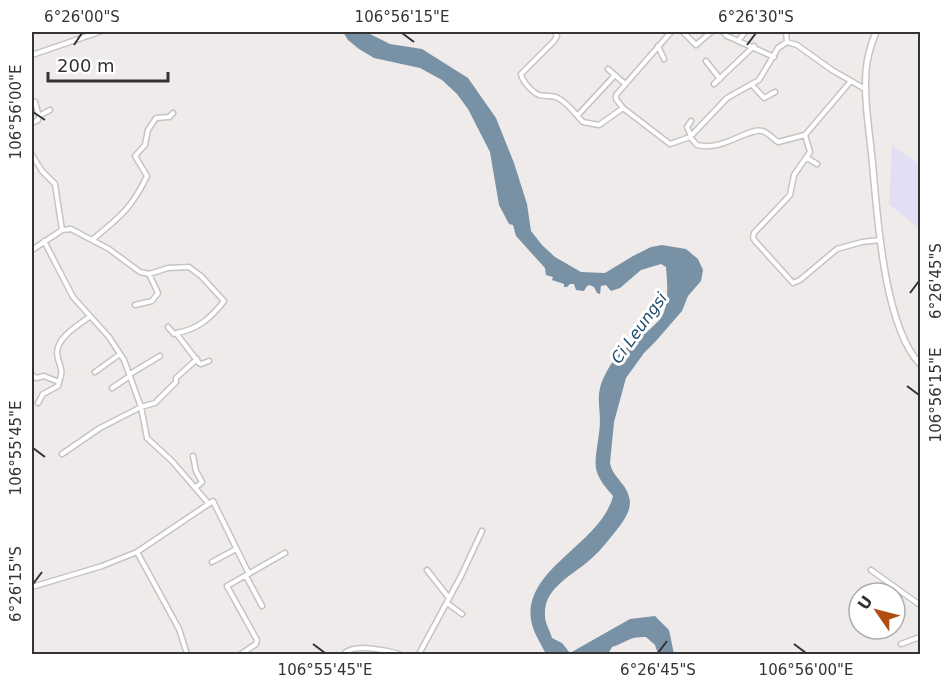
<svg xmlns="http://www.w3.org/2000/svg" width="952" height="686" font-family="'DejaVu Sans',sans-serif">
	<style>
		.industrial { fill: #e2dff5 }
		.water { fill: #7891a5 }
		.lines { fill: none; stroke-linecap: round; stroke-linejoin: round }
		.minor-casing { stroke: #c6c3c1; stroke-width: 7 }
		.major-casing { stroke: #c6c3c1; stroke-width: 8 }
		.minor { stroke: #fff; stroke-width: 4 }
		.major { stroke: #fff; stroke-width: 5 }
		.ticks { fill: none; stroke: #343232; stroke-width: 2 }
		.labels { text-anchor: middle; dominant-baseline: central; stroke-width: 6; stroke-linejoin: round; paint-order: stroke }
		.water-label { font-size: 16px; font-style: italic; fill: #214c6b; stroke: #fff }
		.neatline { fill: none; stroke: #343232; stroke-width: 2 }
		.ticks-label { font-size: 15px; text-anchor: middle; fill: #343232 }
	</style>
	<rect width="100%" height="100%" fill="#eeebea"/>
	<path class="industrial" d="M 892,146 L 920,164 L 920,229 L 889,204 Z"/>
	<path class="water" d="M 343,32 L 366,32 L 390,44 L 422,49 L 468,78 L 496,118 L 514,163 L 527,204 L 531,231 L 542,245 L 555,257 L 581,272 L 605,273 L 633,256 L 651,247 L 662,245 L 686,249 L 698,259 L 703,270 L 701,281 L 688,296 L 682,311 L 656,341 L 644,353 L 626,378 L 614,422 L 610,463 C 613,479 628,483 630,502 C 630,512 624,520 619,527 C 610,538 602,549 592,558 C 574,575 543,587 545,616 C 545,623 550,631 552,638 L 562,643 L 570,653 L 630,619 L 655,616 L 669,630 L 674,654 L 658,654 L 655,645 L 646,637 C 627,637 628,642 612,647 L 608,654 L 546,654 C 541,644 533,632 531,620 C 524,568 601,544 613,496 C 590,470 595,466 599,433 C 603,408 592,397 607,371 C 611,363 620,352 627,347 C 637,339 660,324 664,312 C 669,299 667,280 666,267 L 661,264 L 641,270 L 620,288 L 611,291 L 606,285 L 601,286 L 600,294 L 597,293 L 594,287 L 590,285 L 587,286 L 584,291 L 576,290 L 574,284 L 570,284 L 567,287 L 564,287 L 564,284 L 552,280 L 553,277 L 546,275 L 545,268 L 516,236 L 513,225 L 509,224 L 499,205 L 490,152 L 468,109 L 457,94 L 442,80 L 420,68 L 374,58 L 359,49 L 348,40 Z"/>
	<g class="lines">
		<defs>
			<path id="minor" d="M 555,32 L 557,36 L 554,41 L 521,74 C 522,81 532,92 539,95 C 546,97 552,95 558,98 C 569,104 574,113 583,122 L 599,125 L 623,108 L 670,144 L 690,137 L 727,98 L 759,80 L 778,48 L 787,42 L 797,45 L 832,70 L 865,89
				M 683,32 L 696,45 L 711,32
				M 723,32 L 727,36 L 774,57
				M 786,32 L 787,42
				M 738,41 L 745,32
				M 658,46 L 664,59
				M 32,55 L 99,32
				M 706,61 L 720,79
				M 608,69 L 624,83
				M 714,84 L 754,46
				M 752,85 L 764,98 L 775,92
				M 32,101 L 35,102 L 39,116
				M 623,108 L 616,99 L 616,95 L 671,32
				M 578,115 L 615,75
				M 32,123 L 38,120 L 39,116 L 50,110
				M 805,135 L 810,152 L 794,175 L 790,195 L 754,233 L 753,238 L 756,242 L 793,283 L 800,280 L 837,249 L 862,242 L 880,240
				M 691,136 L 687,127 L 691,121
				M 690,137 L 697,145 C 722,152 749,127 762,131 C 768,132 773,139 778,142 L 805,135 L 851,81
				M 32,155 L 42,171 L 55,184 L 62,230
				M 807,158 L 817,164
				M 92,240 C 119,218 132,208 147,176 L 135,156 L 145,145 L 148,130 L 156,118 L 169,117 L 173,113
				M 44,241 L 73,297 L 109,337 L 124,360 L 141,407 L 147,438 L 172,461 L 209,504
				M 32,250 L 62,230 L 71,229 L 109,249 L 140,272 L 149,274 L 168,268 L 189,267 L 201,276 L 224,301 C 211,318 197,330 176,333
				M 135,305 L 152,301 L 158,293 L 149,274
				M 168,327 L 174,334 L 176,333 L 179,337 L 199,363 L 201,364 L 209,361
				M 95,372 L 120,354
				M 130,374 L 160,356
				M 32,375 L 36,378 L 44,376 L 59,382 L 58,386 L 43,394 L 38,403
				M 59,382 C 65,367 58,366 57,353 C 57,337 79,325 89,317
				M 112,388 L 130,376
				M 62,454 L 100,428 L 141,407 L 155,403 L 176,382 L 176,378 L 197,359
				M 193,456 L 196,471 L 202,482 L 195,488
				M 137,552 L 213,501 L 249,574
				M 212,562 L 236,549
				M 427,570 L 449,598
				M 871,570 L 920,605
				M 246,576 L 262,606
				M 32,587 L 102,566 L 137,552 L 179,629 L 187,654
				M 447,603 L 462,614
				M 901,644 L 920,637
				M 241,654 L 256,644 L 257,640 L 227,586 L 285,553
				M 344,654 C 353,643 386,650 399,654
				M 419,654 L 461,576 L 482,531"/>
			<path id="major" d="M 876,32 C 871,44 867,58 866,71 C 864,100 869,129 872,158 C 877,211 883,325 920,364"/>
		</defs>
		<use href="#minor" class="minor-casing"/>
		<use href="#major" class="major-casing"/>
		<use href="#minor" class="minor"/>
		<use href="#major" class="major"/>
	</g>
	<path class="ticks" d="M 402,33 L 414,42M 74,45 L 82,33M 747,45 L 756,33M 33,112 L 45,120M 910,293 L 919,281M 907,386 L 919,395M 33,448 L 45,457M 33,584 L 42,572M 313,644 L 325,653M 794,644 L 806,653M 658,653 L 667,641"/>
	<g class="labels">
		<g class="water-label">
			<text transform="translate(639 328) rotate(-54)">Ci Leungsi</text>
		</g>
	</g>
	<rect width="952" height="686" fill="none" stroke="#ffffff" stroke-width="66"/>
	<g transform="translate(877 611) rotate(305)"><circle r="28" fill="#ffffff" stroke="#aeadad" stroke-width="1.5"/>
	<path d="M0-4.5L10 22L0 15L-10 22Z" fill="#b04d12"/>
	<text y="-9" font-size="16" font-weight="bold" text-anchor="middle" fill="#343232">U</text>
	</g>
	<path d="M48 72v9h120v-9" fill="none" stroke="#343232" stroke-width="3"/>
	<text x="57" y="72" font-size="18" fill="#343232" stroke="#ffffff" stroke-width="4.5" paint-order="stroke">200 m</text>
	<rect x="33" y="33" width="886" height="620" class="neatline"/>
	<g class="ticks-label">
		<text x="82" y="22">6°26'00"S</text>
		<text x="402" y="22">106°56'15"E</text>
		<text x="756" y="22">6°26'30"S</text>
		<text transform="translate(16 112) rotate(-90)" y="5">106°56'00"E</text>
		<text transform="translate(936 281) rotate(-90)" y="5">6°26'45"S</text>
		<text transform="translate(936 395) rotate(-90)" y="5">106°56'15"E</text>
		<text transform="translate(16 448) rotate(-90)" y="5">106°55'45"E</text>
		<text transform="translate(16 584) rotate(-90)" y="5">6°26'15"S</text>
		<text x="325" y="675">106°55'45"E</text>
		<text x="658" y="675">6°26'45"S</text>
		<text x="806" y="675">106°56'00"E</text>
	</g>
</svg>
